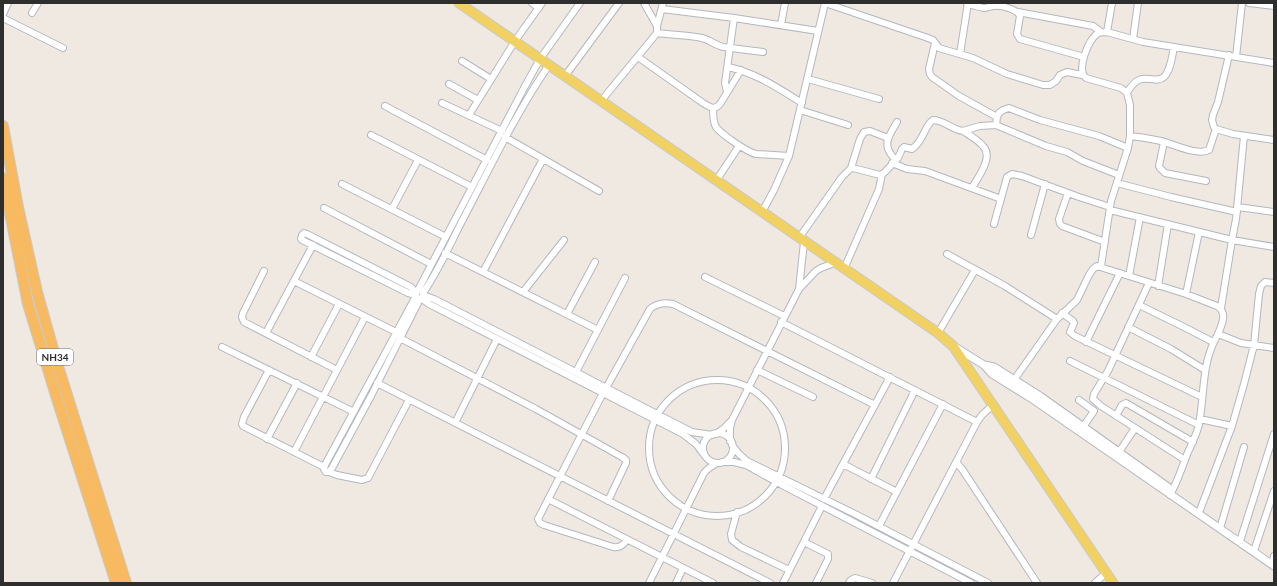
<svg xmlns="http://www.w3.org/2000/svg" width="1277" height="586" font-family="Lato,sans-serif">
	<style>
		.lines { fill: none; stroke-linecap: round; stroke-linejoin: round }
		.minor-casing { stroke: #b4b7c1; stroke-width: 8 }
		.tertiary-casing { stroke: #b4b7c1; stroke-width: 9 }
		.primary-casing { stroke: #c9c9c9; stroke-width: 11 }
		.trunk-casing { stroke: #c9c9c9; stroke-width: 12 }
		.minor { stroke: #fff; stroke-width: 6 }
		.tertiary { stroke: #fff; stroke-width: 7 }
		.primary { stroke: #f2d163; stroke-width: 9 }
		.trunk { stroke: #f8ba60; stroke-width: 10 }
		.labels { text-anchor: middle; dominant-baseline: central; stroke-width: 3; stroke-linejoin: round; paint-order: stroke }
		.shield { fill: #fff; stroke: #6d6d6d; stroke-width: 1 }
		.shield-label { font-size: 10px; font-weight: bold; fill: #2e2e2e }
	</style>
	<rect width="100%" height="100%" fill="#efe9e1"/>
	<g class="lines">
		<defs>
			<path id="minor" d="M 532,3 L 539,8
				M 825,3 L 928,38 L 933,40 L 939,48 L 973,58 L 1007,74 L 1043,85 L 1050,85 L 1056,81 L 1060,75 L 1067,72 L 1082,75
				M 1249,3 L 1274,6
				M 967,4 C 973,5 978,7 984,8 C 987,8 990,6 994,6 C 1001,5 1017,9 1020,16 L 1017,34 L 1020,39 L 1084,57
				M 662,9 L 734,18 L 818,31
				M 1018,12 L 1093,26 L 1101,32
				M 32,13 L 38,3
				M 3,14 L 8,3
				M 3,18 L 63,48
				M 781,25 L 785,3
				M 657,26 L 663,3
				M 1107,32 L 1112,3
				M 657,33 C 672,35 688,35 702,38 C 710,40 715,45 723,47 L 763,52
				M 1133,39 L 1138,3
				M 935,43 L 929,69 L 930,74 L 932,77 L 959,96 L 997,117
				M 960,54 L 968,3
				M 1229,55 L 1218,102 L 1213,115 L 1212,120 L 1214,127 L 1216,129 L 1233,134 L 1274,140
				M 638,57 L 703,103 C 710,107 714,111 720,104 L 741,70
				M 1236,57 L 1242,3
				M 462,61 L 491,79
				M 728,67 C 756,73 778,88 802,103
				M 565,76 L 619,3
				M 808,79 L 879,99
				M 449,84 L 478,100
				M 727,92 L 725,83 L 734,18
				M 1127,93 C 1141,67 1154,86 1164,77 C 1171,70 1172,56 1174,47
				M 601,101 L 657,33 L 657,26 L 644,3
				M 442,103 L 502,131
				M 385,106 L 487,160
				M 713,108 C 713,114 713,122 716,127 C 721,134 747,152 756,154 L 789,156
				M 800,110 L 848,125
				M 469,115 L 515,41 L 542,3
				M 996,125 L 997,117 L 999,113 L 1003,110 L 1009,108 L 1040,120 L 1099,136 L 1128,148
				M 963,131 C 969,135 978,140 983,146 C 994,157 978,177 972,188
				M 371,135 L 472,187
				M 1130,136 C 1140,137 1151,139 1161,141 C 1173,144 1197,156 1209,150 L 1216,129
				M 505,137 L 599,191
				M 1164,142 L 1159,166 L 1160,168 L 1165,173 L 1206,181
				M 896,160 C 881,146 888,137 897,122
				M 892,163 L 907,169 L 925,171 L 1001,199
				M 851,168 L 860,139 L 864,132 L 870,131 L 888,138
				M 716,181 L 739,146
				M 1117,183 L 1171,197 L 1237,212
				M 342,184 L 446,237
				M 1068,193 L 1059,219 L 1060,224 L 1062,226 L 1105,242
				M 1238,207 L 1274,212
				M 324,208 L 431,264
				M 392,209 L 418,160
				M 1110,210 L 1232,240 L 1274,247
				M 762,212 L 774,190 L 789,156 L 825,3
				M 994,224 L 1007,177 L 1012,174 L 1022,176 L 1079,197 L 1110,207
				M 1031,235 L 1045,184
				M 799,238 L 842,177 L 850,169 L 853,168 L 880,175 L 884,173 L 898,158 L 902,149 L 904,147 L 912,149 C 924,141 924,126 933,120 C 944,120 952,130 963,131 L 980,126 L 996,125 L 1046,146 L 1067,152 L 1083,161 L 1119,175
				M 445,253 L 598,330
				M 947,254 L 1005,286 L 1057,319
				M 1101,266 L 1111,201 L 1128,148 L 1130,136 L 1130,105 L 1127,93 L 1121,88 L 1086,78 C 1076,70 1088,40 1098,33 C 1101,32 1104,32 1107,32 L 1143,42 L 1274,63
				M 844,269 L 879,189 L 882,174
				M 264,271 L 243,313 L 242,317 L 244,322 L 337,370
				M 483,272 L 543,159
				M 1129,276 L 1140,217
				M 705,277 L 784,316
				M 294,281 L 396,332
				M 1149,283 L 1108,371 L 1094,394 L 1093,399 L 1101,406 L 1185,460
				M 1158,286 L 1168,224
				M 799,289 L 804,242
				M 417,292 L 524,88 L 540,59 L 580,3
				M 523,292 L 564,240
				M 423,293 C 437,273 448,249 459,227 C 488,172 514,116 549,65
				M 1186,294 L 1199,232
				M 416,295 L 408,293 L 302,240 L 301,239 L 302,235 L 304,233 L 307,234 L 411,287 L 416,293 L 416,296
				M 423,295 L 434,299 L 686,429 L 692,432 L 712,435
				M 416,296 L 325,465 L 324,469 L 326,472 L 329,472 L 332,468 L 371,396 L 420,299
				M 421,298 L 429,304 L 683,434 L 696,444 L 705,456
				M 1139,305 L 1184,327 L 1213,342
				M 1221,308 L 1232,240 L 1236,219 L 1244,136
				M 1062,313 L 1073,321 L 1074,323 L 1070,332 L 1075,336 L 1202,397
				M 567,314 L 595,262
				M 781,322 L 977,422
				M 1128,327 L 1171,349 L 1205,370
				M 266,333 L 313,245
				M 938,333 L 975,270
				M 400,338 L 536,409 L 622,457 L 626,460 L 626,463 L 608,501
				M 1086,342 L 1120,273
				M 222,347 L 354,412
				M 311,357 L 339,304
				M 1070,361 L 1199,425
				M 269,370 L 244,417 L 242,424 L 243,426 L 324,467
				M 757,370 L 813,397
				M 576,372 L 625,278
				M 1014,380 L 1057,319 L 1077,300 L 1089,275 L 1093,269 L 1097,266 L 1186,294 L 1217,306 C 1228,313 1222,324 1218,334
				M649 448a68 68 0 1 1 136 0a68 68 0 1 1-136 0Z
				M 377,383 L 770,583
				M 606,388 L 650,309 C 657,303 664,302 673,304 L 875,405
				M 603,393 L 538,519 L 540,523 L 544,525 L 613,547 C 620,548 623,545 627,540
				M 1079,400 L 1094,411 L 1083,427
				M 1116,416 L 1122,405 L 1126,403 L 1193,442
				M 1200,419 L 1232,426
				M 455,423 L 497,339
				M703 448a15 15 0 1 1 30 0a15 15 0 1 1-30 0Z
				M 716,434 L 723,429 L 731,421
				M 267,439 L 297,383
				M 730,441 L 730,428 L 732,420 L 799,289 L 816,271 L 821,268 L 834,263
				M 732,445 L 739,454 L 747,461 L 857,515 L 988,583
				M 294,452 L 365,317
				M 1119,452 L 1135,428
				M 722,462 L 734,462 L 746,465 L 782,485 L 971,583
				M 956,462 L 962,469 L 1037,583
				M 843,464 L 897,492
				M 329,472 L 337,475 L 362,480 L 368,478 L 409,400
				M 871,479 L 915,390
				M 1170,495 C 1178,481 1182,467 1188,452 C 1192,443 1197,434 1199,424 C 1205,392 1201,363 1218,334 L 1241,343 L 1274,348
				M 548,499 L 713,583
				M 824,499 L 890,377
				M 1200,510 L 1232,426 L 1244,384 L 1254,345 L 1259,294 L 1261,286 L 1265,282 L 1274,283
				M 737,512 L 731,534 L 732,540 L 741,547 L 789,570
				M 1221,525 L 1244,447
				M 879,526 L 943,404
				M 1241,538 L 1274,434
				M 804,542 L 828,554 L 828,559 L 816,583
				M 1255,548 L 1274,491
				M 1273,560 L 1274,556
				M 649,583 L 704,473 L 709,468 L 717,463
				M 676,583 L 683,568
				M 783,583 L 822,506
				M 849,583 L 851,580 L 855,578 L 872,583
				M 893,583 L 977,422 L 982,415 L 993,405
				M 1095,583 L 1106,573"/>
			<path id="tertiary" d="M 955,347 L 984,365 L 992,374 L 1034,400 L 1274,566
				M 984,365 L 994,367 L 1040,396 L 1168,487"/>
			<path id="primary" d="M 459,3 L 938,333 L 953,346 L 1113,583"/>
			<path id="trunk" d="M 3,126 L 18,207 L 37,292 L 57,363 L 126,583
				M 3,178 L 28,304 L 57,399 L 116,583"/>
		</defs>
		<use href="#minor" class="minor-casing"/>
		<use href="#tertiary" class="tertiary-casing"/>
		<use href="#primary" class="primary-casing"/>
		<use href="#trunk" class="trunk-casing"/>
		<use href="#minor" class="minor"/>
		<use href="#tertiary" class="tertiary"/>
		<use href="#primary" class="primary"/>
		<use href="#trunk" class="trunk"/>
	</g>
	<g class="labels">
		<rect class="shield" x="37" y="349" width="36" height="16" rx="3"/>
		<g class="shield-label">
			<text x="55" y="357">NH34</text>
		</g>
	</g>
	<rect width="1277" height="586" fill="none" stroke="#2e2e2e" stroke-width="8"/>
</svg>
